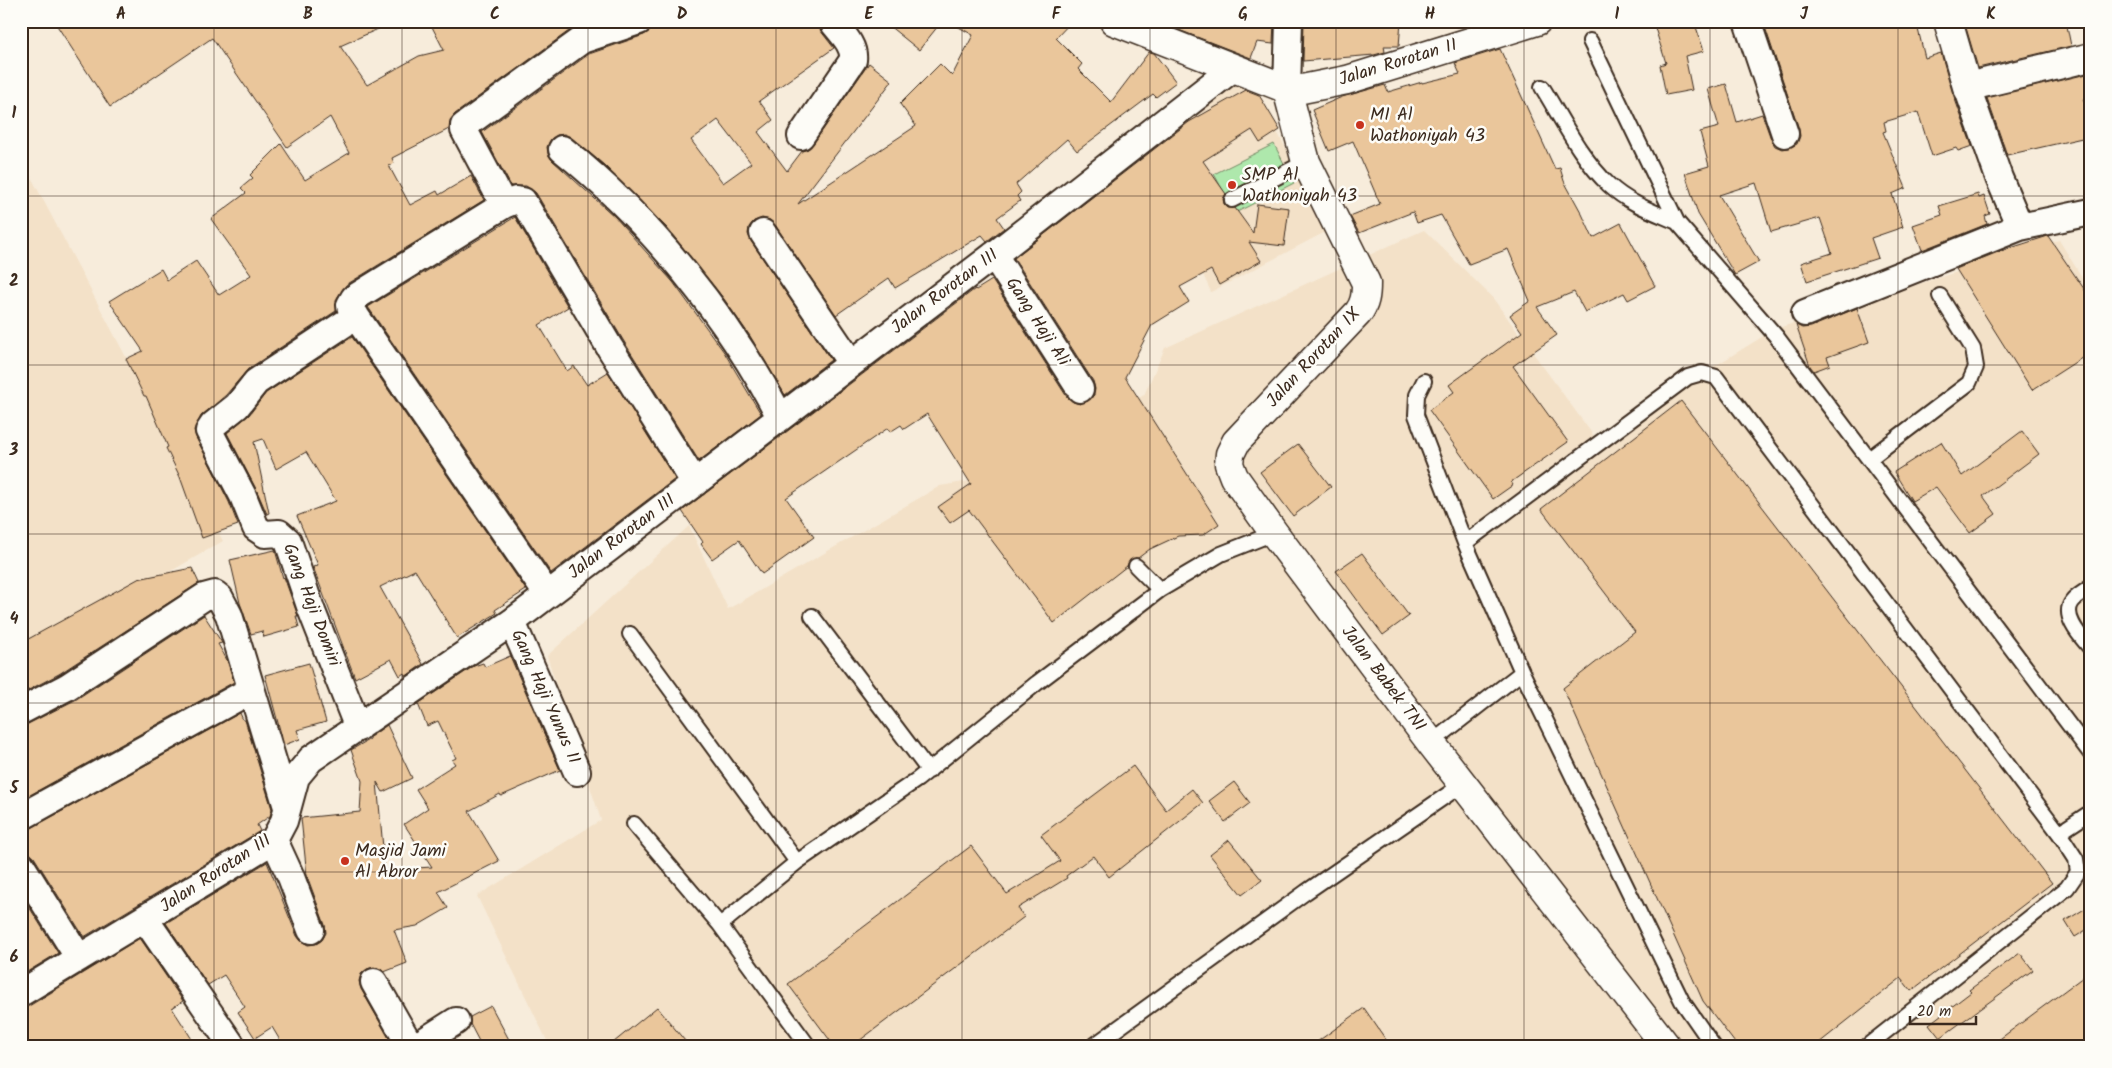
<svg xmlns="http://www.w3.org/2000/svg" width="2112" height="1068" font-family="Kalam,sans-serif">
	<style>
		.built { fill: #f3e1c8 }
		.green { fill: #aee8ac; stroke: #748965 }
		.building { fill: #eac69b; stroke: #3b2a1e; fill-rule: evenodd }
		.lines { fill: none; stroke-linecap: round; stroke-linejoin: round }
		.service-casing { stroke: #3b2a1e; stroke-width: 18 }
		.minor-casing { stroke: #3b2a1e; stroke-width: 30 }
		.tertiary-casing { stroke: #3b2a1e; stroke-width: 31 }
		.service { stroke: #fdfcf7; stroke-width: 14 }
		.minor { stroke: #fdfcf7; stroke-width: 26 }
		.tertiary { stroke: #fdfcf7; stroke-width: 28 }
		.grid { fill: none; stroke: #3b2a1e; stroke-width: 1; stroke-opacity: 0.55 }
		.poi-dot { fill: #c8321e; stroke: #fdfcf7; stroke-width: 2 }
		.labels { text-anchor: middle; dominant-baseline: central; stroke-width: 5; stroke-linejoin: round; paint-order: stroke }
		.street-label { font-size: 18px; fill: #3b2a1e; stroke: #fdfcf7 }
		.poi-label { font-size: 18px; fill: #3b2a1e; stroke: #fdfcf7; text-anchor: start }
		.neatline { fill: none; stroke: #3b2a1e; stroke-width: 2 }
		.grid-label { font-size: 16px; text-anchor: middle; font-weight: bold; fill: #3b2a1e }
	</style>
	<rect width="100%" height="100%" fill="#f7ecdb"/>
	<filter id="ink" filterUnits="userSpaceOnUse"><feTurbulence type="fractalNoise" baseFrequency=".02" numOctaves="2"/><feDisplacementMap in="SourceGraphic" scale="10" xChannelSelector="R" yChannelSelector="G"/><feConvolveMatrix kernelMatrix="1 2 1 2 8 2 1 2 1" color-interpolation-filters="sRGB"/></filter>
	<g filter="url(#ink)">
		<path class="built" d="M 1248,77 L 1329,230 L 1211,292 L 1193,253 L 1187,229 L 1129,140 Z
			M 21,158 L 223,541 L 21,658 Z
			M 1424,230 L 1492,297 L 1596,439 L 1775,329 L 2059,240 L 2091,292 L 2091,1047 L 550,1047 L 477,896 L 601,820 L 547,656 L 689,526 L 728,609 L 940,486 L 999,476 L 1144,395 L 1165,348 Z"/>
		<path class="green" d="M 1274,144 L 1294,183 L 1235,213 L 1214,174 Z"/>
		<path class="building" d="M 54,21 L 396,21 L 340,46 L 367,85 L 419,56 L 444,50 L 429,21 L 591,21 L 573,28 L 455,114 L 450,120 L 449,129 L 392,158 L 394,163 L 389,166 L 410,205 L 437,191 L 439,195 L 471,176 L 484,200 L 346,285 L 337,298 L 336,311 L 248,369 L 226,395 L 201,416 L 194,430 L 196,437 L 229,502 L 238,525 L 202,538 L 180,477 L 166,448 L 168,447 L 146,396 L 144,396 L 126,359 L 143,351 L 109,301 L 161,269 L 167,280 L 196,261 L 219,295 L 251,275 L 211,219 L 246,193 L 241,188 L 253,178 L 250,175 L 281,144 L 305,180 L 349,153 L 330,117 L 287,147 L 212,38 L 110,107 Z
			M 654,21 L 817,21 L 820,30 L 834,48 L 759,101 L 773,120 L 758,132 L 787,171 L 802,151 L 808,149 L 813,144 L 869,63 L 892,81 L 798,204 L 916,126 L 900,104 L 940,64 L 952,76 L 973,35 L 948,21 L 1072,21 L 1056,38 L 1082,64 L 1078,69 L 1111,102 L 1149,52 L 1154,53 L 1176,82 L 1156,97 L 1153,94 L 1077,151 L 1067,139 L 1016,184 L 1021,192 L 1017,196 L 1020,201 L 997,218 L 1004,228 L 987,241 L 982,235 L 895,288 L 889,278 L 836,315 L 775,225 L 770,220 L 762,218 L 754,221 L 749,227 L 748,234 L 751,241 L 831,360 L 785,395 L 750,336 L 724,299 L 667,228 L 604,165 L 572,138 L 564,134 L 557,135 L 551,139 L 547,147 L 548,154 L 552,160 L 615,217 L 673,282 L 724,352 L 761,414 L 699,461 L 623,340 L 536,193 L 526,186 L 511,186 L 482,132 L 589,54 L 644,35 L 650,31 ZM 718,120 L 751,163 L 723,183 L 691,140 Z
			M 883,21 L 942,21 L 919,50 Z
			M 1163,21 L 1274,21 L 1273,44 L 1257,42 L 1251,58 L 1179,30 Z
			M 1304,21 L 1401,21 L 1399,46 L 1384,46 L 1385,52 L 1374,55 L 1303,61 Z
			M 1678,21 L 1694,21 L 1704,51 L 1685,56 L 1692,90 L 1666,95 L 1660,65 L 1666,63 L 1655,28 Z
			M 1763,21 L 1916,21 L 1925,58 L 1941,53 L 1952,91 L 1972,146 L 1958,151 L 1956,148 L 1932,156 L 1918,112 L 1884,122 L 1886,131 L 1883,132 L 1906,188 L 1892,194 L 1903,227 L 1871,238 L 1878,258 L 1807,281 L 1801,263 L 1832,253 L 1820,218 L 1771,232 L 1756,183 L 1719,195 L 1759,262 L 1735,275 L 1698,214 L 1685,173 L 1709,166 L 1700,132 L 1719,127 L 1708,89 L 1726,84 L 1737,122 L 1762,114 L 1771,139 L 1775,146 L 1782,149 L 1789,148 L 1797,144 L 1800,136 L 1799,129 Z
			M 1964,21 L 2066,21 L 2071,46 L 1978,68 Z
			M 1500,49 L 1555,169 L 1560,168 L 1564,181 L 1582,214 L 1593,238 L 1621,223 L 1655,286 L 1628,300 L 1624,293 L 1585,312 L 1574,292 L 1537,307 L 1557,335 L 1513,366 L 1568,442 L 1511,482 L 1513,485 L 1493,499 L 1429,410 L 1454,392 L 1449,385 L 1522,332 L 1510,315 L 1530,301 L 1508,249 L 1469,264 L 1441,215 L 1417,223 L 1413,212 L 1359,233 L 1350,216 L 1380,204 L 1353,141 L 1329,151 L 1312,110 L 1342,97 L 1385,85 L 1388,92 L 1422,82 L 1422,83 L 1460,74 L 1455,63 Z
			M 2091,73 L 2091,97 L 2084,98 L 2091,136 L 2007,155 L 1987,98 Z
			M 1246,90 L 1259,95 L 1280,130 L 1260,143 L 1252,130 L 1203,161 L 1226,194 L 1223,199 L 1224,204 L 1228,208 L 1235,208 L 1253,233 L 1257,204 L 1289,208 L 1284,246 L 1249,242 L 1261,261 L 1219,285 L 1211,270 L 1180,287 L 1189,302 L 1152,325 L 1125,377 L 1219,524 L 1203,535 L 1178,536 L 1150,549 L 1138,558 L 1130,560 L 1127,566 L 1054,623 L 969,510 L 950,523 L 938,507 L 971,484 L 927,414 L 904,429 L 901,425 L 890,432 L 888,428 L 786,498 L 814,537 L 762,574 L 739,540 L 712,559 L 701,544 L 703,542 L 682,511 L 975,289 L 976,290 L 992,280 L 1067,397 L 1073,402 L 1080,404 L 1088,401 L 1094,395 L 1095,389 L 1093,381 L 1014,258 L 1189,122 Z
			M 1978,194 L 1979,198 L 1984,196 L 1990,214 L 1985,216 L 1987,224 L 1922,250 L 1913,225 L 1942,215 L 1939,206 Z
			M 515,217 L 568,307 L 539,325 L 567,371 L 574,366 L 587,385 L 608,372 L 675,479 L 551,573 L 368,307 Z
			M 2048,236 L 2091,299 L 2091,352 L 2032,390 L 1956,269 L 1998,252 Z
			M 1857,308 L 1869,342 L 1827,357 L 1830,365 L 1814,371 L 1810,366 L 1796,325 L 1802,328 L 1811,327 Z
			M 352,337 L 526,590 L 495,610 L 497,613 L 457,638 L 415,570 L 380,587 L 423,664 L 405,677 L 404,673 L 400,676 L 391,659 L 355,678 L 313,567 L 318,565 L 297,516 L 336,501 L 306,452 L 276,469 L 263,439 L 254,442 L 269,513 L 267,514 L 256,489 L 227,433 L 249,415 L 266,393 Z
			M 1681,401 L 2052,883 L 1911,991 L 1901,978 L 1814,1047 L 1738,1047 L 1703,1001 L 1563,688 L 1635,632 L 1541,509 Z
			M 2022,431 L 2039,454 L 1983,496 L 1996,514 L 1970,533 L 1936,487 L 1912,501 L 1894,472 L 1941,442 L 1962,476 Z
			M 1298,444 L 1331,487 L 1293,516 L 1260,472 Z
			M 275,550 L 283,578 L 284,577 L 298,616 L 296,616 L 299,627 L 264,637 L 262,631 L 251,634 L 240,603 L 230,560 Z
			M 1362,553 L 1409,616 L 1383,635 L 1336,571 Z
			M 192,568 L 199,583 L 59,674 L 21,694 L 21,643 L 138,579 Z
			M 204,615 L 222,643 L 218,644 L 227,660 L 234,682 L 21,800 L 21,726 L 28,724 L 75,700 Z
			M 510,656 L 560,770 L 501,796 L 500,794 L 469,811 L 499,861 L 438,892 L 448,908 L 417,926 L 394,930 L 407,963 L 384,972 L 374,967 L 367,969 L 361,974 L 359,981 L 361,989 L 394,1047 L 284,1047 L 272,1027 L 255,1038 L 238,1012 L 245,1007 L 224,975 L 208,985 L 166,923 L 267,862 L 297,936 L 301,941 L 308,945 L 316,944 L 322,940 L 326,933 L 325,925 L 307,876 L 301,818 L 360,812 L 362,781 L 351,750 L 370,739 L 370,737 L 387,725 L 412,778 L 383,792 L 377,782 L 385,870 L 432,867 L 404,824 L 428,808 L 416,789 L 455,764 L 452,760 L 456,758 L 438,721 L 427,726 L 418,704 L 474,666 L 483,663 L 485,667 Z
			M 309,663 L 326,722 L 297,730 L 300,739 L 284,745 L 265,675 Z
			M 240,713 L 243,720 L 245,720 L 272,809 L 270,816 L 257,825 L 260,831 L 84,937 L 34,857 L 28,852 L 21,850 L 21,832 L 28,830 Z
			M 1133,766 L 1166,810 L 1192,789 L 1203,803 L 1109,877 L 1093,856 L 1066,876 L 1067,878 L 1018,908 L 1024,917 L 851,1047 L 835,1047 L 788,984 L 971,846 L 1007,894 L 1060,861 L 1041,835 Z
			M 1234,782 L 1250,803 L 1225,822 L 1209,801 Z
			M 1229,840 L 1262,880 L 1242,895 L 1210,855 Z
			M 21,894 L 58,953 L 22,975 L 21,973 Z
			M 2091,905 L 2091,927 L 2075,937 L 2065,921 Z
			M 140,938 L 183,1001 L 172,1008 L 197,1047 L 21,1047 L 21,1008 L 29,1006 Z
			M 2020,953 L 2033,970 L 1940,1038 L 1929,1024 L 1971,992 L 1969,990 Z
			M 2091,971 L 2091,1047 L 1989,1047 Z
			M 491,1006 L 513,1047 L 482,1047 L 470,1024 L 470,1017 Z
			M 657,1007 L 690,1047 L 608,1047 Z
			M 1364,1008 L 1391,1047 L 1310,1047 Z"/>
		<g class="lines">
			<defs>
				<path id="service" d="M 1590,41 L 1677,222 L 1776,336 L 2091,754
					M 1542,87 C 1562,119 1581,159 1609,185 C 1628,203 1654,212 1677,222
					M 1232,200 L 1306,162
					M 1424,381 L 1417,395 L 1416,415 L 1465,543 L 1522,672 L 1682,1001 L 1714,1047
					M 1869,459 L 1969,383 L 1976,367 L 1973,349 L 1940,296
					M 1465,543 L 1688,377 L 1702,373 L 1716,377 L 2059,833 L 2076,859 L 2078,872 L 2067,888 L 1866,1047
					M 1136,566 L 1160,590
					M 2091,587 C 2085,592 2076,596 2072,602 C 2061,617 2083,639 2091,649
					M 812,616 L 929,771
					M 630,634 L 797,862
					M 1431,743 L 1522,672
					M 634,824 L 720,925
					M 2059,833 L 2091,812
					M 809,1047 L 720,925 L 797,862 L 918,779 L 1037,683 L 1160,590 L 1221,554 L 1274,533
					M 1092,1047 L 1306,892 L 1463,784"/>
				<path id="minor" d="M 1747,21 L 1785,134
					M 1967,87 L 1999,178 L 2020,227
					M 1287,89 L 1289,21
					M 801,136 L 853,60 C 855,45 841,33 832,21
					M 562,149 C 648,218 730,319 780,417
					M 504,205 L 464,130 L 464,126 L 582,40 L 639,21
					M 763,233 L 851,363
					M 994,255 L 1080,389
					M 1805,313 L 2020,227 L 2091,212
					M 356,316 L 256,382 L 237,406 L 213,425 L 209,431 L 243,496 L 256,528 L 265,534 L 279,533 L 288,541 L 311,609 L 358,728
					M 547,594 L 351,309 L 350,305 L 354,298 L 504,205 L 516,200 L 523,201 L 610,348 L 695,483
					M 512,622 L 577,772
					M 21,711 L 67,687 L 204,597 L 215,594 L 220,598 L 229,615 L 287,807
					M 21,817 L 251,690
					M 274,840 L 291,877 L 311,930
					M 21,865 L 79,958
					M 145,919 L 233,1047
					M 374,982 L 411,1047
					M 21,993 L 274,840 L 284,821 L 296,777 L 311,759 L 512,622 L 994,255 L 1232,69
					M 415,1047 L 456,1021"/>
				<path id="tertiary" d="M 1114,21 L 1287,89 L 1297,90 L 1347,80 L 1537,21
					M 1948,21 L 1967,87 L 2091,57
					M 1287,89 L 1306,162 L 1366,283 C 1366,295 1365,304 1358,313 L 1236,442 L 1230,454 L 1229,464 L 1234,477 L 1274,533 L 1431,743 L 1667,1047"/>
			</defs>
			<use href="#service" class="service-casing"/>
			<use href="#minor" class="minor-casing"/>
			<use href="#tertiary" class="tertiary-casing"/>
			<use href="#service" class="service"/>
			<use href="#minor" class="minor"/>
			<use href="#tertiary" class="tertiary"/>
		</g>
	</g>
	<path class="grid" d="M 214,21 L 214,1047M 402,21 L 402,1047M 588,21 L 588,1047M 776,21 L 776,1047M 962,21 L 962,1047M 1150,21 L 1150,1047M 1336,21 L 1336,1047M 1524,21 L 1524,1047M 1710,21 L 1710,1047M 1898,21 L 1898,1047M 21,196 L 2091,196M 21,365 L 2091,365M 21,534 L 2091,534M 21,703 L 2091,703M 21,872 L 2091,872"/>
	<g class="poi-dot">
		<circle cx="1360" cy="125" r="5"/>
		<circle cx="1232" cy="185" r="5"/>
		<circle cx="345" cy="861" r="5"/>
	</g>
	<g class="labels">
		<g class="street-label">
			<text transform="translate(1398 63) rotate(-17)">Jalan Rorotan II</text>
			<text transform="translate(945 292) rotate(-37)">Jalan Rorotan III</text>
			<text transform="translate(1037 322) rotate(57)">Gang Haji Ali</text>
			<text transform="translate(1314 358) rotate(-47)">Jalan Rorotan IX</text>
			<text transform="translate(622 537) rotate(-37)">Jalan Rorotan III</text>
			<text transform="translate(311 605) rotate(69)">Gang Haji Domiri</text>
			<text transform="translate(1383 679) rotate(53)">Jalan Babek TNI</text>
			<text transform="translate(545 697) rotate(66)">Gang Haji Yunus II</text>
			<text transform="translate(216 874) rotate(-33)">Jalan Rorotan III</text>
		</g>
		<g class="poi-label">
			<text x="1370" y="115">MI Al<tspan x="1370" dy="21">Wathoniyah 43</tspan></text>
			<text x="1242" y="175">SMP Al<tspan x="1242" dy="21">Wathoniyah 43</tspan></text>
			<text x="355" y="851">Masjid Jami<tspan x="355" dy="21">Al Abror</tspan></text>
		</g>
	</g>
	<rect width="2112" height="1068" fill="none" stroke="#fdfcf7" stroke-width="55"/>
	<path d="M1910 1016v8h66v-8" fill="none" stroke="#3b2a1e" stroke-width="2.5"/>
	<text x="1917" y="1016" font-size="15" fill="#3b2a1e" stroke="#fdfcf7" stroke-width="4" paint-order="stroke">20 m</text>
	<rect x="28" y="28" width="2056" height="1012" class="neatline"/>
	<g class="grid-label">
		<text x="121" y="19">A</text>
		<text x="308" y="19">B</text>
		<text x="495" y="19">C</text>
		<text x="682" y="19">D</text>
		<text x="869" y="19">E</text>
		<text x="1056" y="19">F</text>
		<text x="1243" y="19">G</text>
		<text x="1430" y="19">H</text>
		<text x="1617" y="19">I</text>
		<text x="1804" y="19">J</text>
		<text x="1991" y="19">K</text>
		<text x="14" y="118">1</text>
		<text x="14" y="286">2</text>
		<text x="14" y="455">3</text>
		<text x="14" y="624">4</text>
		<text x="14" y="793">5</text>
		<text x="14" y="962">6</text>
	</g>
</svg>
